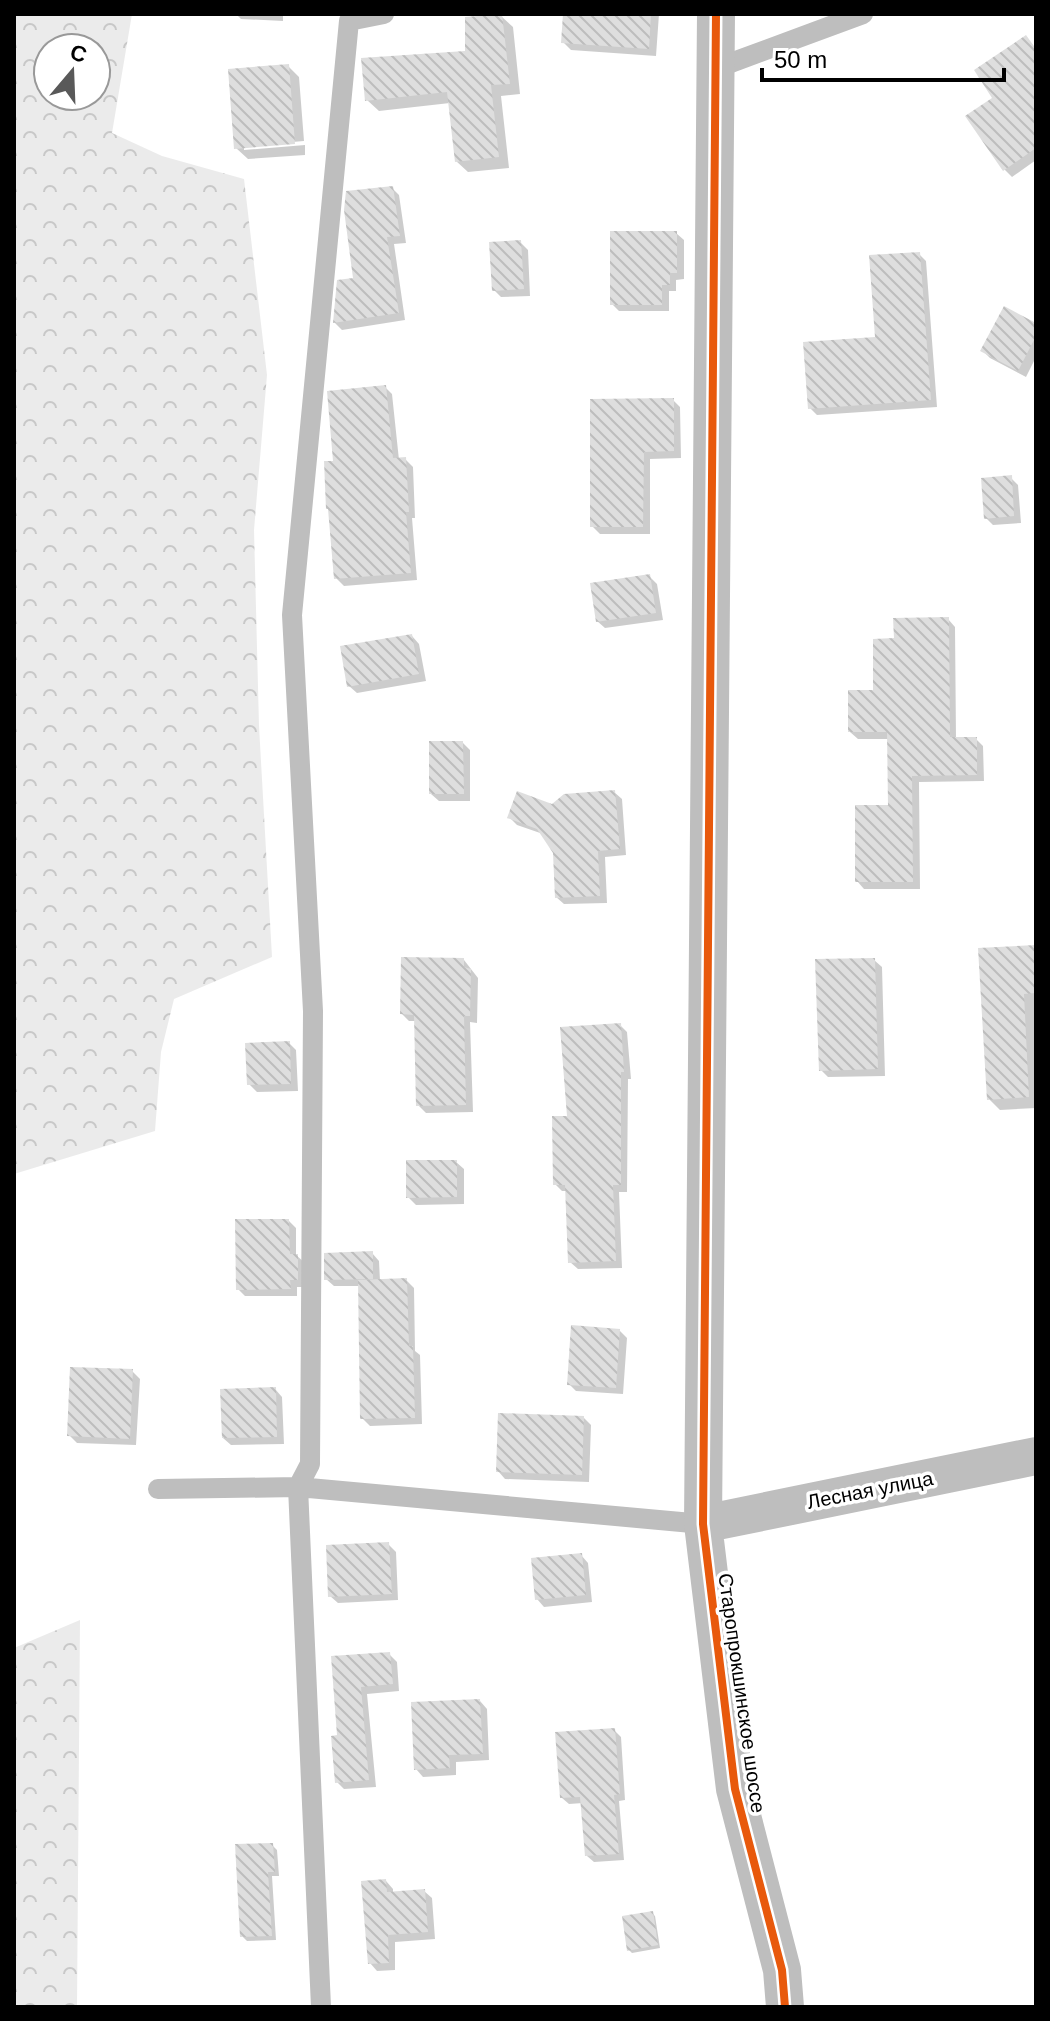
<svg xmlns="http://www.w3.org/2000/svg" width="1050" height="2021" font-family="Arial,sans-serif">
	<style>
		.forest { fill: url(#forest-crowns); fill-rule: evenodd }
		.shadow { fill: #0003 }
		.building { fill: url(#building-back-hatch) }
		.lines { fill: none; stroke-linecap: round; stroke-linejoin: round }
		.service { stroke: #bebebe; stroke-width: 20 }
		.minor { stroke: #bebebe; stroke-width: 38 }
		.cycleway-casing { stroke: #fff; stroke-width: 13 }
		.cycleway { stroke: #e8590c; stroke-width: 8 }
		.labels { text-anchor: middle; dominant-baseline: central; stroke-width: 7; stroke-linejoin: round; paint-order: stroke }
		.street-label { font-size: 20px; fill: #000; stroke: #fff }
	</style>
	<defs>
		<pattern id="forest-crowns" width="20" height="18" patternUnits="userSpaceOnUse" patternTransform="scale(2)"><rect width="20" height="18" fill="#ebebeb"/><path d="M2 6a3 3 0 1 1 6 0M12 15a3 3 0 1 1 6 0" fill="none" stroke="#c8c8c8"/></pattern>
		<pattern id="building-back-hatch" width="6" height="6" patternUnits="userSpaceOnUse" patternTransform="scale(2)"><rect width="6" height="6" fill="#dedede"/><path d="M-1 5l2 2M0 0l6 6M5-1l2 2" fill="none" stroke="#bdbdbd"/></pattern>
	</defs>
	<rect width="100%" height="100%" fill="#fff"/>
	<path class="forest" d="M 14,14 L 132,14 L 112,133 L 162,156 L 244,179 L 267,375 L 254,530 L 259,726 L 272,957 L 174,999 L 161,1052 L 155,1131 L 14,1174 ZM 48,48 L 96,48 L 96,96 L 48,96 Z
		M 80,1620 L 77,2007 L 14,2007 L 14,1648 Z"/>
	<path class="shadow" d="M 236,14 L 283,14 L 283,21 L 241,19 Z
		M 565,14 L 659,14 L 656,56 L 571,50 L 563,42 Z
		M 501,16 L 513,27 L 520,94 L 501,96 L 509,168 L 468,172 L 456,161 L 450,103 L 379,111 L 367,100 L 467,52 Z
		M 1026,37 L 1036,49 L 1036,160 L 1012,177 L 1004,169 L 995,98 Z
		M 288,66 L 299,77 L 304,141 L 244,146 L 244,150 L 305,145 L 305,155 L 248,159 L 236,148 Z
		M 392,188 L 399,195 L 406,243 L 394,244 L 405,320 L 342,330 L 335,323 L 339,282 L 355,280 Z
		M 676,233 L 684,240 L 684,279 L 676,280 L 676,291 L 669,291 L 669,311 L 619,311 L 612,304 Z
		M 520,242 L 528,250 L 530,296 L 501,297 L 494,290 Z
		M 919,254 L 926,261 L 937,407 L 817,415 L 810,408 L 877,339 Z
		M 1036,325 L 1036,357 L 1026,377 L 990,358 L 983,351 Z
		M 385,387 L 392,394 L 399,460 L 405,459 L 413,467 L 415,518 L 412,518 L 417,580 L 344,586 L 336,578 L 335,463 Z
		M 673,400 L 680,407 L 681,458 L 650,459 L 650,534 L 600,534 L 592,526 Z
		M 1011,478 L 1018,485 L 1021,523 L 993,525 L 986,518 Z
		M 650,577 L 657,584 L 663,620 L 605,628 L 597,621 Z
		M 948,619 L 955,627 L 956,739 L 976,739 L 983,746 L 984,781 L 919,782 L 920,889 L 864,889 L 857,881 L 890,807 L 889,739 L 858,739 L 850,732 L 875,692 L 896,640 Z
		M 412,636 L 419,644 L 426,681 L 357,693 L 349,686 Z
		M 463,743 L 470,750 L 470,801 L 439,801 L 431,794 Z
		M 614,792 L 622,799 L 626,855 L 605,857 L 607,903 L 564,904 L 556,897 L 555,852 L 543,834 L 517,825 L 509,817 Z
		M 1036,946 L 1036,1108 L 1000,1110 L 989,1099 Z
		M 464,960 L 478,978 L 477,1023 L 470,1022 L 473,1112 L 426,1113 L 418,1105 L 416,1021 L 409,1021 L 402,1014 Z
		M 874,960 L 882,967 L 885,1076 L 828,1077 L 821,1070 Z
		M 620,1025 L 627,1032 L 631,1079 L 628,1079 L 627,1192 L 619,1192 L 622,1268 L 578,1269 L 570,1262 L 567,1191 L 562,1191 L 555,1184 L 569,1118 Z
		M 289,1043 L 296,1050 L 298,1091 L 257,1092 L 249,1084 Z
		M 456,1162 L 464,1169 L 464,1204 L 416,1205 L 408,1197 Z
		M 289,1221 L 296,1228 L 296,1255 L 305,1263 L 305,1287 L 297,1287 L 297,1296 L 245,1296 L 238,1289 Z
		M 372,1253 L 379,1261 L 380,1281 L 406,1280 L 414,1288 L 415,1351 L 420,1355 L 422,1424 L 370,1426 L 362,1418 L 360,1286 L 334,1286 L 326,1279 Z
		M 619,1330 L 627,1338 L 623,1394 L 576,1391 L 569,1384 Z
		M 132,1371 L 140,1379 L 136,1445 L 77,1443 L 69,1435 Z
		M 275,1389 L 282,1397 L 284,1444 L 231,1445 L 223,1438 Z
		M 583,1417 L 591,1425 L 589,1482 L 505,1479 L 498,1471 Z
		M 388,1544 L 396,1552 L 398,1600 L 338,1603 L 330,1596 Z
		M 581,1555 L 588,1563 L 592,1602 L 544,1607 L 537,1599 Z
		M 389,1654 L 397,1662 L 399,1691 L 367,1694 L 376,1787 L 344,1789 L 337,1782 L 339,1737 L 333,1658 Z
		M 480,1701 L 487,1709 L 489,1760 L 456,1762 L 456,1775 L 423,1777 L 416,1769 Z
		M 614,1730 L 621,1737 L 625,1800 L 619,1801 L 624,1860 L 594,1862 L 587,1856 L 583,1803 L 569,1804 L 562,1798 Z
		M 272,1845 L 277,1850 L 279,1876 L 272,1876 L 276,1940 L 247,1941 L 242,1936 Z
		M 386,1881 L 393,1889 L 393,1893 L 424,1891 L 432,1898 L 435,1939 L 395,1942 L 395,1970 L 377,1971 L 370,1963 Z
		M 652,1913 L 655,1916 L 660,1948 L 632,1953 L 629,1950 Z"/>
	<path class="building" d="M 502,14 L 510,84 L 491,85 L 499,157 L 455,162 L 447,92 L 365,101 L 361,58 L 465,51 L 465,17 Z
		M 563,14 L 651,14 L 649,49 L 561,43 Z
		M 1026,35 L 1036,49 L 1036,148 L 1003,171 L 965,116 L 992,98 L 974,70 Z
		M 289,64 L 295,144 L 234,149 L 228,69 Z
		M 393,186 L 400,236 L 387,237 L 399,313 L 333,323 L 337,280 L 353,278 L 344,210 L 346,191 Z
		M 610,231 L 677,231 L 677,273 L 670,273 L 670,285 L 662,285 L 662,305 L 610,305 Z
		M 521,240 L 524,289 L 492,291 L 489,242 Z
		M 920,252 L 931,400 L 808,409 L 803,342 L 875,337 L 869,255 Z
		M 1004,306 L 1036,323 L 1036,336 L 1018,371 L 980,351 Z
		M 386,385 L 393,458 L 406,457 L 409,512 L 406,512 L 411,573 L 334,579 L 328,509 L 326,509 L 324,461 L 333,461 L 327,391 Z
		M 674,398 L 674,451 L 644,452 L 643,527 L 590,527 L 590,399 Z
		M 1012,475 L 1014,516 L 984,519 L 981,478 Z
		M 650,574 L 656,613 L 596,622 L 590,583 Z
		M 949,617 L 950,737 L 977,737 L 977,775 L 912,776 L 913,882 L 855,882 L 855,805 L 888,805 L 887,732 L 848,732 L 848,690 L 873,690 L 873,639 L 894,638 L 893,618 Z
		M 412,634 L 419,674 L 347,687 L 340,646 Z
		M 429,741 L 463,741 L 464,794 L 429,794 Z
		M 615,790 L 620,849 L 598,851 L 600,896 L 555,898 L 553,853 L 537,829 L 507,818 L 517,791 L 552,804 L 564,794 Z
		M 1036,945 L 1036,993 L 1024,994 L 1029,1097 L 987,1100 L 978,948 Z
		M 401,957 L 464,958 L 464,967 L 471,969 L 470,1016 L 464,1016 L 466,1105 L 416,1106 L 414,1015 L 400,1014 Z
		M 875,958 L 878,1069 L 819,1071 L 815,959 Z
		M 621,1023 L 624,1072 L 621,1072 L 621,1185 L 613,1185 L 616,1261 L 568,1263 L 565,1185 L 553,1185 L 552,1116 L 567,1116 L 560,1027 Z
		M 290,1041 L 291,1084 L 247,1085 L 245,1043 Z
		M 406,1160 L 457,1160 L 457,1197 L 406,1198 Z
		M 235,1219 L 289,1219 L 290,1254 L 298,1254 L 298,1280 L 290,1280 L 291,1289 L 236,1290 Z
		M 373,1251 L 373,1279 L 324,1280 L 324,1253 Z
		M 407,1278 L 409,1346 L 413,1346 L 415,1418 L 360,1419 L 358,1280 Z
		M 571,1325 L 620,1329 L 616,1388 L 567,1385 Z
		M 70,1367 L 133,1369 L 130,1439 L 67,1436 Z
		M 276,1387 L 277,1437 L 222,1438 L 220,1389 Z
		M 498,1413 L 584,1416 L 582,1475 L 496,1472 Z
		M 389,1542 L 392,1594 L 328,1597 L 326,1545 Z
		M 582,1553 L 586,1595 L 535,1600 L 531,1558 Z
		M 390,1652 L 393,1684 L 361,1687 L 369,1780 L 335,1783 L 331,1736 L 337,1735 L 331,1656 Z
		M 480,1699 L 483,1754 L 449,1755 L 450,1768 L 414,1770 L 411,1702 Z
		M 615,1728 L 620,1794 L 614,1795 L 619,1854 L 585,1856 L 580,1797 L 560,1798 L 555,1732 Z
		M 273,1843 L 275,1872 L 268,1872 L 272,1936 L 240,1937 L 235,1844 Z
		M 386,1879 L 387,1892 L 425,1889 L 428,1932 L 388,1935 L 389,1963 L 368,1964 L 361,1881 Z
		M 653,1911 L 658,1945 L 627,1951 L 622,1916 Z"/>
	<g class="lines">
		<path class="service" d="M 717,68 L 863,14
			M 158,1489 L 298,1487 L 703,1524
			M 321,2007 L 298,1487 L 310,1464 L 313,1011 L 292,615 L 349,21 L 384,14"/>
		<path class="minor" d="M 716,14 L 703,1524 L 735,1789 L 782,1970 L 785,2007
			M 703,1524 L 1036,1456"/>
		<defs>
			<path id="cycleway" d="M 716,14 L 703,1524 L 735,1789 L 782,1970 L 785,2007"/>
		</defs>
		<use href="#cycleway" class="cycleway-casing"/>
		<use href="#cycleway" class="cycleway"/>
	</g>
	<g class="labels">
		<g class="street-label">
			<text transform="translate(870 1490) rotate(-11)">Лесная улица</text>
			<text transform="translate(742 1693) rotate(82)">Старопрокшинское шоссе</text>
		</g>
	</g>
	<rect width="1050" height="2021" fill="none" stroke="#000000" stroke-width="32"/>
	<g transform="translate(72 72) rotate(19)"><circle r="38" fill="#ffffff" stroke="#999999" stroke-width="2"/>
	<path d="M0-6L14 30L0 20L-14 30Z" fill="#595959"/>
	<text y="-12" font-size="22" font-weight="bold" text-anchor="middle" fill="#000000">С</text>
	</g>
	<path d="M762 68v12h242v-12" fill="none" stroke="#000000" stroke-width="4"/>
	<text x="774" y="68" font-size="24" fill="#000000" stroke="#ffffff" stroke-width="6" paint-order="stroke">50 m</text>
</svg>
